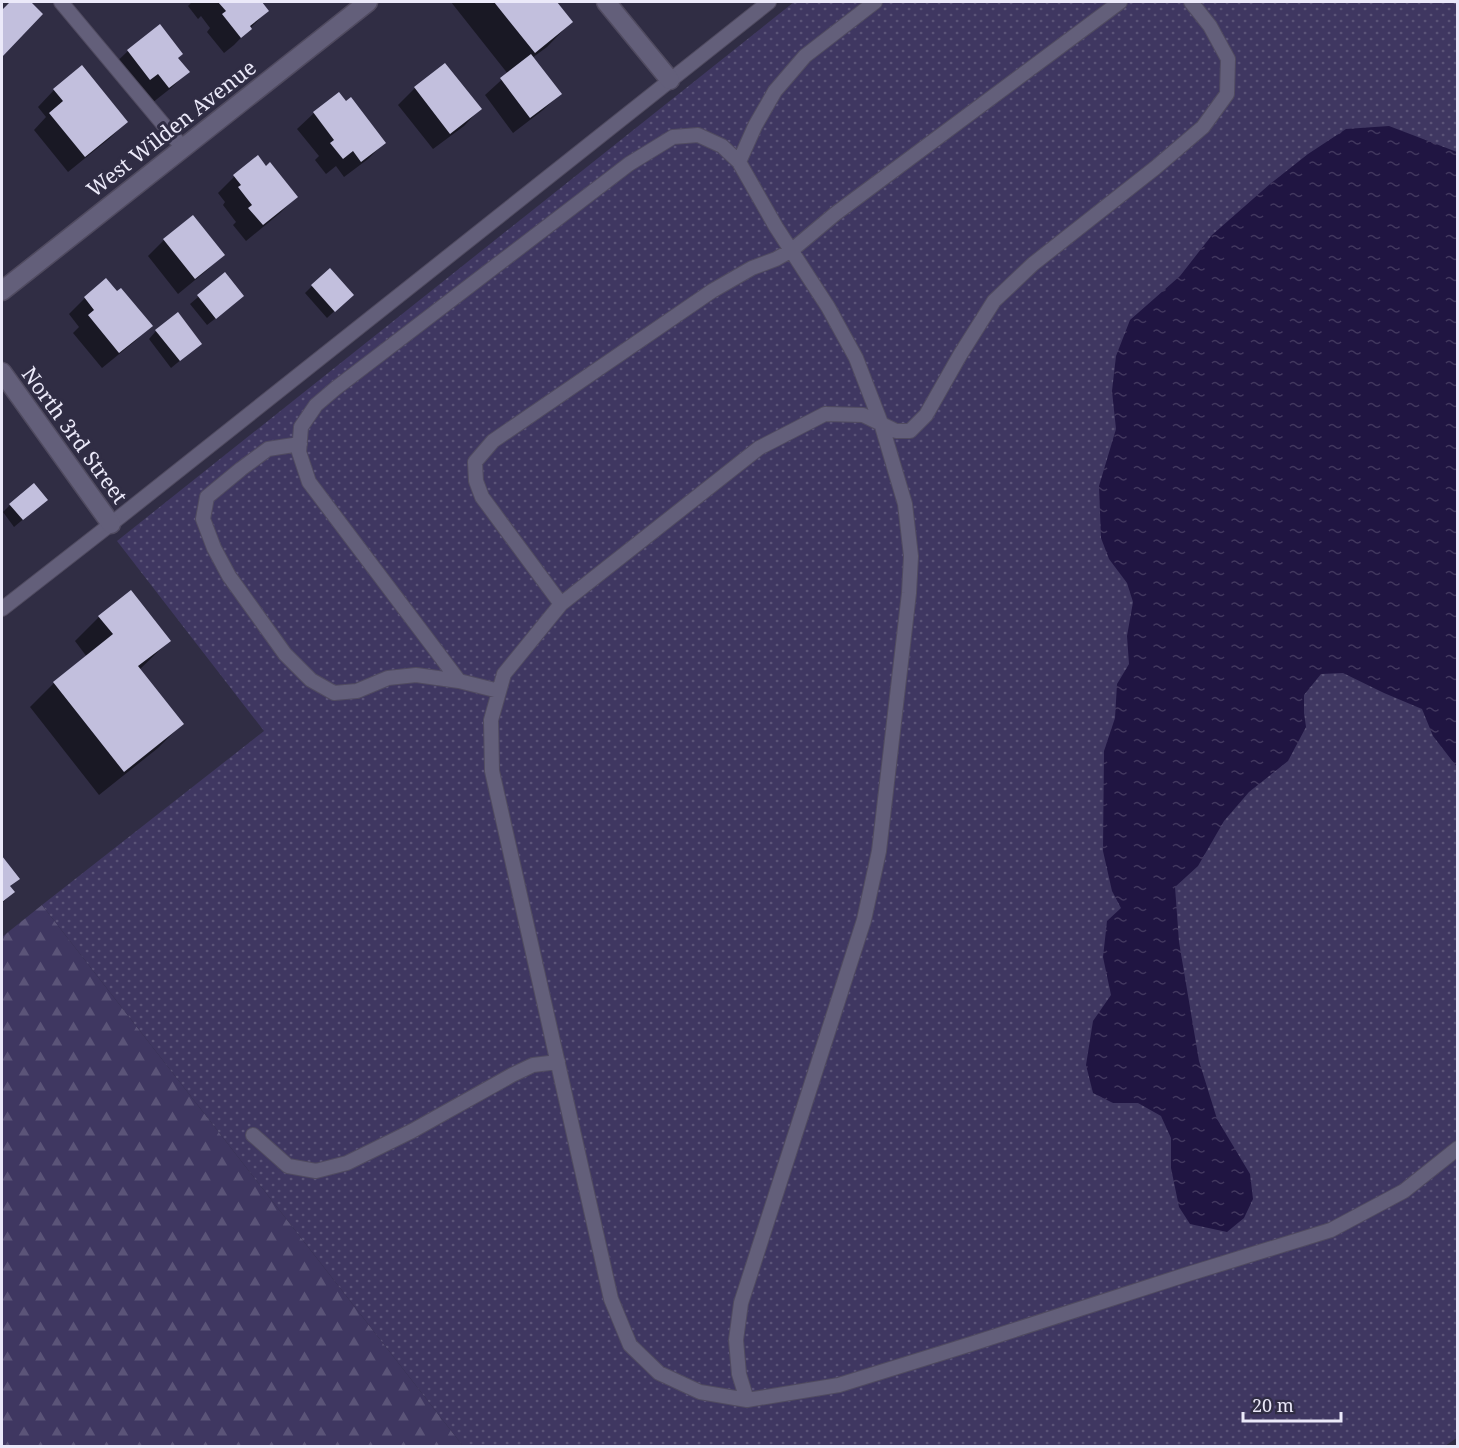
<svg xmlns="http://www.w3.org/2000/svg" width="1459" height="1448" font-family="'Noto Serif',serif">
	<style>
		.forest { fill: url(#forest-firs) }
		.park { fill: url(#park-dots) }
		.water { fill: url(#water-ripples) }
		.shadow { fill: #0007 }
		.building { fill: #c2bfdd }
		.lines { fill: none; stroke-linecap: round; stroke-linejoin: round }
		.lane-casing { stroke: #504b60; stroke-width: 16 }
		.street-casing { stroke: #504b60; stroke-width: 21 }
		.secondary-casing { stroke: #504b60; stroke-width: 21 }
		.lane { stroke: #635f7a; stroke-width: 14 }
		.street { stroke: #635f7a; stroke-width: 18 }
		.secondary { stroke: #635f7a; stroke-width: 18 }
		.labels { text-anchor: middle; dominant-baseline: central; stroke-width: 6; stroke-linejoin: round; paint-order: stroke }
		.street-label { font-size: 21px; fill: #ebe9f9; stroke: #302d44 }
	</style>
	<defs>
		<pattern id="forest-firs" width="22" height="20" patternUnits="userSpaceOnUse" patternTransform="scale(1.5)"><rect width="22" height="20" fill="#3f3761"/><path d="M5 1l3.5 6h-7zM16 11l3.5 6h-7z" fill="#5b5478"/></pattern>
		<pattern id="park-dots" width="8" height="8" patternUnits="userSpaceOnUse" patternTransform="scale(1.5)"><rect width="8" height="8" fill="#3f3761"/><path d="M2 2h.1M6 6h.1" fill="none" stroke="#5b5478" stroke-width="1.8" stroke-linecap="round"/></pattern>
		<pattern id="water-ripples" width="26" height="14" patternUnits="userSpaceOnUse" patternTransform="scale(1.5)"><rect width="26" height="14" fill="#201542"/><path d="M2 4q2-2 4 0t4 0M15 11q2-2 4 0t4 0" fill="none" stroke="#41375e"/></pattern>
	</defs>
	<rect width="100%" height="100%" fill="#302d44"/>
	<path class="forest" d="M 42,905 L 463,1446 L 2,1446 L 2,937 Z"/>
	<path class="park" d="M 794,2 L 1457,2 L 1458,1437 L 1445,1446 L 463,1446 L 42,905 L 264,731 L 117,541 Z"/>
	<path class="water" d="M 1389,126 L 1457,152 L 1457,767 L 1433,736 L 1422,709 L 1384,693 L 1343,673 L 1321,674 L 1304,695 L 1304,713 L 1306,727 L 1288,761 L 1249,792 L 1224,821 L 1198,866 L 1175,887 L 1179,942 L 1199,1061 L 1217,1119 L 1250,1174 L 1253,1199 L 1244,1218 L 1227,1232 L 1190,1224 L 1179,1207 L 1171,1168 L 1171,1138 L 1161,1116 L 1138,1103 L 1113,1103 L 1093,1093 L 1086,1065 L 1093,1021 L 1111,995 L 1103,957 L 1107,921 L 1121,908 L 1112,891 L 1103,851 L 1104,751 L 1115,718 L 1117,684 L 1129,664 L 1127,636 L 1133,602 L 1127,583 L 1109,559 L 1101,538 L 1099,486 L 1116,429 L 1112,391 L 1116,356 L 1130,320 L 1180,276 L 1212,235 L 1270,184 L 1308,154 L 1346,129 Z"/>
	<path class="shadow" d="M 12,2 L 29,2 L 41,14 L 2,55 L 2,12 Z
		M 192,2 L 260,2 L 267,11 L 234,45 L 224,53 L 207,32 L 210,28 L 201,16 L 198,19 L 188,6 Z
		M 451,2 L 555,2 L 571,22 L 547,47 L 532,58 L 560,94 L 543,110 L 513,133 L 485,95 L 508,74 Z
		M 128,51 L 177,58 L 188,72 L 171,88 L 152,103 L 111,67 Z
		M 444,65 L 480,109 L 464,126 L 433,149 L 398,105 L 415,88 Z
		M 82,67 L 126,122 L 110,138 L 68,172 L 34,130 L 46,117 L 38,107 L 54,90 Z
		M 314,113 L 384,143 L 368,159 L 344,177 L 336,166 L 326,174 L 315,160 L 319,156 L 297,129 Z
		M 257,157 L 296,197 L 280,213 L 246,241 L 233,225 L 236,222 L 223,205 L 225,202 L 218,193 L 234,177 Z
		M 193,218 L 223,255 L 206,271 L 178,294 L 148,256 L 164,240 Z
		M 225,274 L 234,304 L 207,325 L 190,304 Z
		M 312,286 L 344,302 L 327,318 L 305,293 Z
		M 85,298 L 151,326 L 134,342 L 102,368 L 73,333 L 79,327 L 69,314 Z
		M 156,331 L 200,344 L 171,368 L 149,339 Z
		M 46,500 L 14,527 L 3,512 L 10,505 Z
		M 99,617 L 169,641 L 139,670 L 182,724 L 158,748 L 99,795 L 30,707 L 54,683 L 87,657 L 75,641 Z
		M 2,858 L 18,879 L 9,887 L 13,892 L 2,903 Z"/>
	<path class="building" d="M 10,2 L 31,2 L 43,14 L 2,57 L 2,10 Z
		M 218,2 L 262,2 L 269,11 L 250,26 L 252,29 L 241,38 L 222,14 L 226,11 Z
		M 494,2 L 557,2 L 573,22 L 535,53 Z
		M 160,24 L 183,54 L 178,58 L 190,72 L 169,88 L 158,74 L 150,80 L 127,50 Z
		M 531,54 L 562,94 L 530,118 L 500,78 Z
		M 445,63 L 482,109 L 450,134 L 414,87 Z
		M 82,65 L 128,122 L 85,157 L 49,113 L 63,101 L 53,89 Z
		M 339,92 L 346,101 L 351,97 L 386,143 L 361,162 L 353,151 L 343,159 L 330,143 L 334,140 L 313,112 Z
		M 258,155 L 266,166 L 270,162 L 298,197 L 263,225 L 248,208 L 252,205 L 238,187 L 241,185 L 233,175 Z
		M 193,215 L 225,255 L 195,279 L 163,239 Z
		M 330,268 L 354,295 L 335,312 L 311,285 Z
		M 225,272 L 244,296 L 216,319 L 197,295 Z
		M 106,278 L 117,291 L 121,288 L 153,326 L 119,353 L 88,315 L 94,310 L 84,297 Z
		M 178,312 L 202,344 L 180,361 L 155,330 Z
		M 34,483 L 48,500 L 23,520 L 9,504 Z
		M 131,590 L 171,641 L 138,666 L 184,724 L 124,772 L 53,682 L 113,634 L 98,616 Z
		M 2,856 L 20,879 L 10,886 L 15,892 L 2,902 Z"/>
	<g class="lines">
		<defs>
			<path id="lane" d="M 61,2 L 183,148
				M 1191,2 L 1210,26 L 1228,59 L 1227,94 L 1203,127 L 1155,168 L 1033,264 L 994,301 L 960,355 L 926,415 L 910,431 L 896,431 L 863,415 L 825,414 L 759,448 L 561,604 L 504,674 L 491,720 L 492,771 L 611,1299 L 630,1345 L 659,1373 L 700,1392 L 747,1400 L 839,1385 L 971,1344 L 1185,1275 L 1331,1230 L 1404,1191 L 1458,1148
				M 739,162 L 755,126 L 775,91 L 805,56 L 875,2
				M 300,444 L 268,449 L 241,469 L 207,497 L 203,519 L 214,548 L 229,576 L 285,654 L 311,680 L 334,693 L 357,691 L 388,678 L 416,675 L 459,681 L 499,691
				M 561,604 L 482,497 L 476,481 L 475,462 L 493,441 L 712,291 L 752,268 L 776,259 L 792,250 L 835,214 L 1120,2
				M 2,609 L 111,524 L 769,2
				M 459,681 L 309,482 L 299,452 L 301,427 L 316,405 L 336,388 L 629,164 L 673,137 L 698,135 L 722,146 L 739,162 L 776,227 L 828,307 L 856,358 L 881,423 L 905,504 L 911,556 L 909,593 L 879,851 L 864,920 L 741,1303 L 736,1340 L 739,1374 L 747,1400
				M 253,1135 L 288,1166 L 316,1171 L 347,1163 L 412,1131 L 512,1075 L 533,1065 L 558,1062"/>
			<path id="street" d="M 606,2 L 670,80
				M 2,372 L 111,524"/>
			<path id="secondary" d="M 2,291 L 368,2"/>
		</defs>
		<use href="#lane" class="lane-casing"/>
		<use href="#street" class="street-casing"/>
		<use href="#secondary" class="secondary-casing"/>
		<use href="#lane" class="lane"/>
		<use href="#street" class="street"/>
		<use href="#secondary" class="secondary"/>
	</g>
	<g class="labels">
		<g class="street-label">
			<text transform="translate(171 128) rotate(-38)">West Wilden Avenue</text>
			<text transform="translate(75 435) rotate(54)">North 3rd Street</text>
		</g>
	</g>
	<rect width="1459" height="1448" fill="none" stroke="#ebe9f9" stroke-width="6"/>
	<path d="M1243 1412v9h98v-9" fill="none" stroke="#ebe9f9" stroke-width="3"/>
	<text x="1252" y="1412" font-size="18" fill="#ebe9f9" stroke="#302d44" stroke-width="4.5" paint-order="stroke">20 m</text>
</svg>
